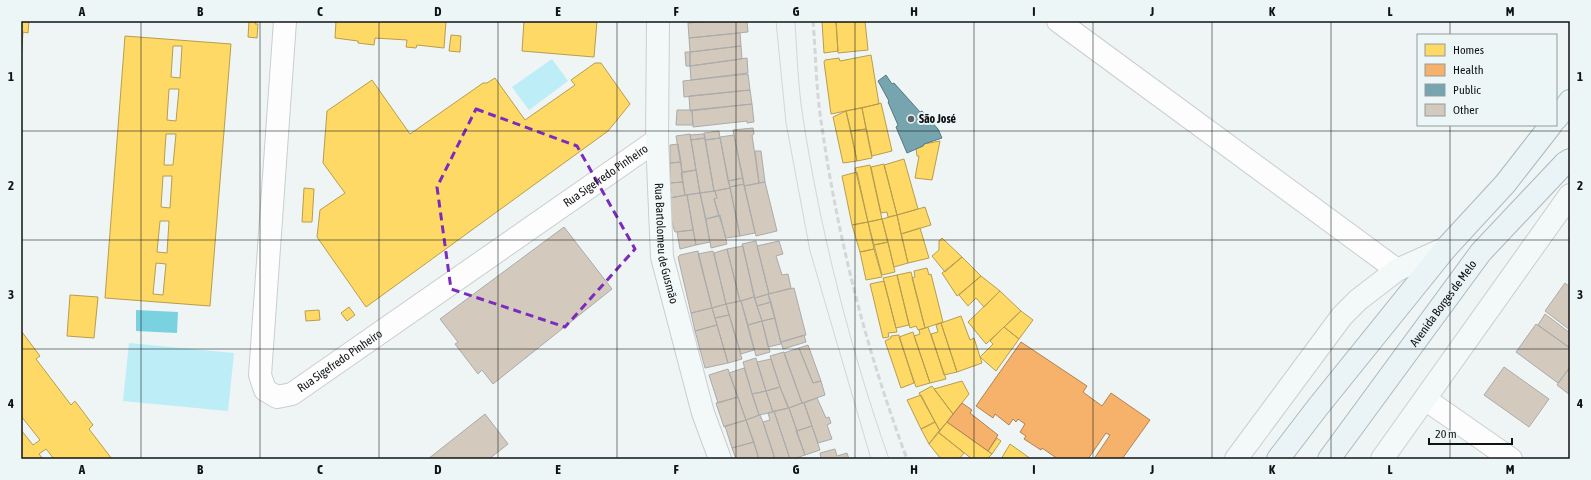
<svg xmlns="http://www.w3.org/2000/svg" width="1591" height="480" font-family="'Asap Condensed',sans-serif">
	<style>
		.green { fill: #bdedf7 }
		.water { fill: #7ad2e1 }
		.homes { fill: #ffd966; stroke: #b79e4d; fill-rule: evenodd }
		.health { fill: #f6b26b; stroke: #b18251 }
		.public { fill: #76a5af; stroke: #577980 }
		.building { fill: #d3c9bd; stroke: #aaabaa }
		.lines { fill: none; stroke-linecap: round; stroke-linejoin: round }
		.street-casing { stroke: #cacecf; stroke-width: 24 }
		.secondary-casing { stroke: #cacecf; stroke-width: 24 }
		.primary-casing { stroke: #aababd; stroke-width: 24 }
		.street { stroke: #fdfdfe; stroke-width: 22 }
		.secondary { stroke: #f3f8f9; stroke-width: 22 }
		.primary { stroke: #eaf3f5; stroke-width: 22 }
		.tram { stroke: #d5d6d6; stroke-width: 1 }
		.rail { stroke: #d5d6d6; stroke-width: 3; stroke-dasharray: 6 3; stroke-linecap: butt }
		.marked { fill: none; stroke: #7b2cbf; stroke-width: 3; stroke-dasharray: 8 5; stroke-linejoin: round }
		.grid { fill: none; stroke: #101314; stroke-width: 1; stroke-opacity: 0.55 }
		.poi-dot { fill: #5e6263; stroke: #edf6f7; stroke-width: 1.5 }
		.labels { text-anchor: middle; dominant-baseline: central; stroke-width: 4; stroke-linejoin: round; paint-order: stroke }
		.poi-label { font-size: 12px; font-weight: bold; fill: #101314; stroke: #edf6f7; text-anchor: start }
		.street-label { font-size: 12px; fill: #101314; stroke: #edf6f7 }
		.neatline { fill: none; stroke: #101314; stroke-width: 1.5 }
		.grid-label { font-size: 13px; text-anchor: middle; font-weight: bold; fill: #101314 }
	</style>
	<rect width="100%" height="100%" fill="#eff4f5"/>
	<path class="green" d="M 552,59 L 568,81 L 529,110 L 512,87 Z
		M 129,343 L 234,353 L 228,411 L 123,401 Z"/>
	<path class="water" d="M 136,310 L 178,312 L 177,333 L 136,331 Z"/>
	<path class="homes" d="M 21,21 L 29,21 L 28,33 L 23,32 L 21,62 Z
		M 249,21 L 256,21 L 255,24 L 258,24 L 257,38 L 248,37 Z
		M 336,21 L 446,21 L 444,48 L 417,45 L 416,48 L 406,47 L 407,40 L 375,38 L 374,45 L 358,43 L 358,41 L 335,38 Z
		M 524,21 L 597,21 L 594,57 L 522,51 Z
		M 822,21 L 836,21 L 838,51 L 824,53 Z
		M 836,21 L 865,21 L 868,50 L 838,53 Z
		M 451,35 L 461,36 L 460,52 L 449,51 Z
		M 125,36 L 231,44 L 210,306 L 105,298 ZM 173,46 L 182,46 L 180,78 L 171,77 ZM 169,89 L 179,89 L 176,121 L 167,120 ZM 166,134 L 176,134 L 173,165 L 164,165 ZM 163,176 L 172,176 L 170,208 L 161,207 ZM 160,221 L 169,221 L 167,253 L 157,252 ZM 156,263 L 166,264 L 163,295 L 153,294 Z
		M 871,55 L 879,104 L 831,114 L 824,62 L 825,60 L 839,58 L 840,61 Z
		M 595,63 L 601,63 L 630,104 L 608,131 L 366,307 L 317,237 L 320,210 L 345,193 L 323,163 L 327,111 L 372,80 L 410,134 L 483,83 L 487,83 L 495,78 L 525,120 L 575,85 L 571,80 Z
		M 881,103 L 892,151 L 872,156 L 862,108 Z
		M 862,108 L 866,129 L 851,131 L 846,111 Z
		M 846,111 L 857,161 L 843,163 L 833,117 Z
		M 866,129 L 872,158 L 857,161 L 851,131 Z
		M 940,141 L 932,180 L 915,178 L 919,156 L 917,156 L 916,148 L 923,146 L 924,144 Z
		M 904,159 L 918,209 L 897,215 L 884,165 Z
		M 884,164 L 897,215 L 888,217 L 887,212 L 881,213 L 871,167 Z
		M 870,165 L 882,219 L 868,222 L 855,168 Z
		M 857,172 L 868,222 L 852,225 L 842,176 Z
		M 304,188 L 314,189 L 312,222 L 302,222 Z
		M 925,207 L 931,225 L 901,234 L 897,215 Z
		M 897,215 L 908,263 L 894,267 L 882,219 Z
		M 882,219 L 888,242 L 874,245 L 868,222 Z
		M 868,222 L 874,249 L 860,252 L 852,225 Z
		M 920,228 L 929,258 L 908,263 L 901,234 Z
		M 942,238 L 962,257 L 945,272 L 932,256 L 939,250 L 939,241 Z
		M 888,242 L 895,272 L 882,275 L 874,245 Z
		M 874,249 L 882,277 L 866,280 L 860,252 Z
		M 962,257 L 981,276 L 957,296 L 942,273 Z
		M 927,268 L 929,275 L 931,274 L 943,322 L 925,328 L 912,278 L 915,277 L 914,271 Z
		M 911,272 L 925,328 L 918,330 L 916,326 L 910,328 L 897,275 Z
		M 897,275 L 909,325 L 896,328 L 883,278 Z
		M 981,276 L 1000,291 L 984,307 L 976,298 L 968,306 L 959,295 Z
		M 884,281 L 897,332 L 888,333 L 889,337 L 883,338 L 870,284 Z
		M 1000,291 L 1021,311 L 986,344 L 968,322 Z
		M 70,295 L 98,297 L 94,338 L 67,336 Z
		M 349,307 L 355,315 L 347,321 L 341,313 Z
		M 319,310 L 320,320 L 306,321 L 305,311 Z
		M 1021,311 L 1033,320 L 1019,339 L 1004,327 Z
		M 961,316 L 970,340 L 974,338 L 982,363 L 957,372 L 941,323 Z
		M 941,323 L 957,372 L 944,375 L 931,334 L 938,332 L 936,325 Z
		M 928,327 L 946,379 L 930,383 L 914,336 L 920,334 L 919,330 Z
		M 1004,327 L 1019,339 L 996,371 L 980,357 L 993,344 L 990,341 Z
		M 22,332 L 40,356 L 36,359 L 71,405 L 75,401 L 93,425 L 89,429 L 112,459 L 54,459 L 46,449 L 39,454 L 43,459 L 21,459 L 21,430 L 33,445 L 40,440 L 21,416 Z
		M 913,332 L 930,383 L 916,387 L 899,337 Z
		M 899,335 L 914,383 L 901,388 L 885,341 L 891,338 L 891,336 Z
		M 962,381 L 969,394 L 953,414 L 934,389 Z
		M 932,386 L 953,414 L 940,431 L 919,393 Z
		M 921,395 L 935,422 L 921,429 L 907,400 Z
		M 935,422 L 940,431 L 929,444 L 921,429 Z
		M 947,422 L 992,454 L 987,459 L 972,459 L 938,432 Z
		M 938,432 L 964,453 L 959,459 L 941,459 L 929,444 Z
		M 997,438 L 1001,441 L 992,454 L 988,451 Z
		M 1010,444 L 1031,459 L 1001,459 Z"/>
	<path class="health" d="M 1021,342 L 1087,386 L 1083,392 L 1102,406 L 1111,393 L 1150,420 L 1122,459 L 1094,459 L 1110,435 L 1106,433 L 1088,459 L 1058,459 L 1042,448 L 1041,450 L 1024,439 L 1026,436 L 1020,432 L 1025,424 L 1018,419 L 1016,422 L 1013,419 L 1009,425 L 995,414 L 993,418 L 976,406 Z
		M 962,403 L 972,410 L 970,413 L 998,435 L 988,451 L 947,422 Z"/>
	<path class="public" d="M 886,75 L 892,84 L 894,83 L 920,112 L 922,111 L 938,129 L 942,138 L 924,144 L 923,146 L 907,153 L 896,127 L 898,125 L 888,102 L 889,101 L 878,81 Z"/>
	<path class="building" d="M 711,21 L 747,21 L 748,32 L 689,38 L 688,23 Z
		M 740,33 L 741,46 L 690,52 L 689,38 Z
		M 741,46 L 742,59 L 690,66 L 690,52 Z
		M 685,52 L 690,52 L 690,66 L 686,66 Z
		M 747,58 L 748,73 L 691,80 L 690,66 Z
		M 748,74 L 750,90 L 684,97 L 683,81 Z
		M 750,90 L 752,104 L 690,111 L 689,96 Z
		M 752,104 L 754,122 L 747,123 L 747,121 L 693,127 L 692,110 Z
		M 677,110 L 692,110 L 693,125 L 676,125 Z
		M 753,128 L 754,134 L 752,135 L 759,183 L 744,186 L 733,130 Z
		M 719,131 L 720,138 L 705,140 L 704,133 Z
		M 690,134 L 696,170 L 682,172 L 676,136 Z
		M 704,134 L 705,138 L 691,140 L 690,135 Z
		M 734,135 L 743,178 L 728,181 L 720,137 Z
		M 705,138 L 714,191 L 700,193 L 691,140 Z
		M 720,138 L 730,188 L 714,191 L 705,140 Z
		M 678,144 L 681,162 L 670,163 L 670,145 Z
		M 755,151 L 761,151 L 765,182 L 759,183 Z
		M 681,162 L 683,182 L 670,183 L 670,163 Z
		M 696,170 L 700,193 L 685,195 L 681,173 Z
		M 743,178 L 744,184 L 730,187 L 728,181 Z
		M 683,182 L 685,195 L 670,198 L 669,192 L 671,191 L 670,183 Z
		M 765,182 L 777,231 L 756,236 L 744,186 Z
		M 744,184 L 755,233 L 740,236 L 730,187 Z
		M 730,188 L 740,236 L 726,238 L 714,199 L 717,198 L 715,191 Z
		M 715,191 L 717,198 L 714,199 L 719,216 L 706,219 L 700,193 Z
		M 700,193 L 710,242 L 696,245 L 687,195 Z
		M 687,195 L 693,230 L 675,232 L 671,219 L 670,198 Z
		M 720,215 L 727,244 L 711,248 L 706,219 Z
		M 564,227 L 612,289 L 493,384 L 482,370 L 478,374 L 455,344 L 458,342 L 440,319 Z
		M 693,230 L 696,245 L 680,249 L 677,232 Z
		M 756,241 L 769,294 L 755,298 L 742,244 Z
		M 779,241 L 783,254 L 776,256 L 782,275 L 788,274 L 791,288 L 769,294 L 757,246 Z
		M 743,246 L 754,297 L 740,301 L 727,249 Z
		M 727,249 L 740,301 L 726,304 L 714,253 Z
		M 698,251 L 712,308 L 691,313 L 678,257 L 680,255 Z
		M 713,251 L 726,304 L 712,308 L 698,254 Z
		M 1565,283 L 1570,287 L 1570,330 L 1545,311 Z
		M 794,288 L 806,335 L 781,342 L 768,294 Z
		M 768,294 L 771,302 L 757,306 L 755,298 Z
		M 754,297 L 762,321 L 748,325 L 741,301 Z
		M 741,301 L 754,350 L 741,354 L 726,304 Z
		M 771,302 L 775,318 L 762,321 L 757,306 Z
		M 726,304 L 729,315 L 715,318 L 712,308 Z
		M 712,308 L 717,325 L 695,331 L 691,313 Z
		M 1545,314 L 1570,333 L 1570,348 L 1538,325 Z
		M 729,315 L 742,359 L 728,363 L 715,318 Z
		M 775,318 L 781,344 L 768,347 L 762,321 Z
		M 762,321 L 770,352 L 756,356 L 748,325 Z
		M 1536,324 L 1570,348 L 1570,367 L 1558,383 L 1516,352 Z
		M 717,325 L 728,363 L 705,368 L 695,331 Z
		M 804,335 L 806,342 L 783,349 L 781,342 Z
		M 808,345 L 821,381 L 813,383 L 799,348 Z
		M 799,348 L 813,383 L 821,381 L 825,395 L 802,403 L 784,353 Z
		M 784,352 L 802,403 L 789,408 L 780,387 L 770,356 Z
		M 756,358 L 766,391 L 752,394 L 743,362 Z
		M 771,359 L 780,387 L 766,391 L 757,362 Z
		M 1504,367 L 1549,399 L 1529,427 L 1484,395 Z
		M 1570,367 L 1570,395 L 1557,385 Z
		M 744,368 L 759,415 L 746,420 L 729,373 Z
		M 728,369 L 738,397 L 718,403 L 709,375 Z
		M 780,387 L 788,408 L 773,412 L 766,391 Z
		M 766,391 L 773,412 L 759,415 L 752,394 Z
		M 738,397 L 746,420 L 724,427 L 716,403 Z
		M 817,398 L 826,418 L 829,417 L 831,423 L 827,425 L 832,439 L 818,443 L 804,403 Z
		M 802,403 L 804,403 L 812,426 L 797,431 L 789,408 Z
		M 789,408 L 805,455 L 793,459 L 790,459 L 774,411 Z
		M 774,411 L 790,459 L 775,459 L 763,422 L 770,420 L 768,413 Z
		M 485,414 L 508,444 L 489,459 L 428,459 Z
		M 760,415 L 763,422 L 775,459 L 759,459 L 746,420 Z
		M 746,420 L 754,442 L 732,448 L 725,426 Z
		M 812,426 L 820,450 L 805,455 L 796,431 Z
		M 754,442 L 759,459 L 736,459 L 732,448 Z
		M 835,449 L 837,456 L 847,453 L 849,459 L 821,459 L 820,453 Z"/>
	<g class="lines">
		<defs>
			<g id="street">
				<path id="s1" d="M 285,21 L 260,375 L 265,390 L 277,397 L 292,394 L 657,140"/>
				<path d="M 1058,21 L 1397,270"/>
				<path d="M 1425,399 L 1511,459"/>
			</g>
			<g id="secondary">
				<path id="s2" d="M 658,21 L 657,140 L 662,257 L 703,413 L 720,459"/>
				<path d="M 1236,459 L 1342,316 L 1358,300 L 1397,270 L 1446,248"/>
				<path d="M 1382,459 L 1570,195"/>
			</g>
			<g id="primary">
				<path d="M 1556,119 L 1570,101"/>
				<path d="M 1278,459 L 1317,408 L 1446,248 L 1505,184 L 1551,125"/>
				<path id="s3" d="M 1329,459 L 1481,252 L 1565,163 L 1570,160"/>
			</g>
		</defs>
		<use href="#street" class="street-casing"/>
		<use href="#secondary" class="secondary-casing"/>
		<use href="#primary" class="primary-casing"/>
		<use href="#street" class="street"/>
		<use href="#secondary" class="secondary"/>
		<use href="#primary" class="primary"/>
		<path class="tram" d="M 776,21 L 786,123 L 810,251 L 871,459
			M 795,21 C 797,53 798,86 803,118 C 821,234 850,348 889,459"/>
		<path class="rail" d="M 813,21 C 816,56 816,92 822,127 C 838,240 867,352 907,459"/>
	</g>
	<path class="marked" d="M 476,109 L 577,146 L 635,249 L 565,327 L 451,289 L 437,187 Z"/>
	<path class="grid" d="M 141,21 L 141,459M 260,21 L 260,459M 379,21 L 379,459M 498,21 L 498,459M 617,21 L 617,459M 736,21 L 736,459M 855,21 L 855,459M 974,21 L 974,459M 1093,21 L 1093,459M 1212,21 L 1212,459M 1331,21 L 1331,459M 1450,21 L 1450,35M 1450,125 L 1450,459M 21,131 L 1570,131M 21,240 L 1570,240M 21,349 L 1570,349"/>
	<circle class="poi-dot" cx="911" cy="119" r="4"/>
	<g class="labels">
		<g class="poi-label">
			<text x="919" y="119">São José</text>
		</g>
		<g class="street-label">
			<text stroke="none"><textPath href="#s1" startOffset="782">Rua Sigefredo Pinheiro</textPath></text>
			<text stroke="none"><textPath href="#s2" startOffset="223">Rua Bartolomeu de Gusmão</textPath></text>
			<text stroke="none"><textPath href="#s3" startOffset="193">Avenida Borges de Melo</textPath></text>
			<text stroke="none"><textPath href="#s1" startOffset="458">Rua Sigefredo Pinheiro</textPath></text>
		</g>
	</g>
	<rect width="1591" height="480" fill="none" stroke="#edf6f7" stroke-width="44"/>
	<rect x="1417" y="34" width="140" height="92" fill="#edf6f7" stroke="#959b9c"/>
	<rect x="1425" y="44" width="20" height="12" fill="#ffd966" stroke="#959b9c"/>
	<text x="1453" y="54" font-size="12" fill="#101314">Homes</text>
	<rect x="1425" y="64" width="20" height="12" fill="#f6b26b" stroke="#959b9c"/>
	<text x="1453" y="74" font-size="12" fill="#101314">Health</text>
	<rect x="1425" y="84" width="20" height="12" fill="#76a5af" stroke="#959b9c"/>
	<text x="1453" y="94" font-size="12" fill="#101314">Public</text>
	<rect x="1425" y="104" width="20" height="12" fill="#d3c9bd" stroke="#959b9c"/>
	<text x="1453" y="114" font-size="12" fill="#101314">Other</text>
	<path d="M1429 438v6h83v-6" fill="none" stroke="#101314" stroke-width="2"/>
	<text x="1435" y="438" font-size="12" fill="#101314" stroke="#edf6f7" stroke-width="3" paint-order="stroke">20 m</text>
	<rect x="22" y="22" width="1547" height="436" class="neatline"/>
	<g class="grid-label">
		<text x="82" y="16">A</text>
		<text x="200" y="16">B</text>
		<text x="320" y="16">C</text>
		<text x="438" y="16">D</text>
		<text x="558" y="16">E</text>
		<text x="676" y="16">F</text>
		<text x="796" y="16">G</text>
		<text x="914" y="16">H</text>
		<text x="1034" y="16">I</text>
		<text x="1152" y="16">J</text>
		<text x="1272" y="16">K</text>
		<text x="1390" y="16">L</text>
		<text x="1510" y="16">M</text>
		<text x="11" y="81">1</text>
		<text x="1580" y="81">1</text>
		<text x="11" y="190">2</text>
		<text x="1580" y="190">2</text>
		<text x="11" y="299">3</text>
		<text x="1580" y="299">3</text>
		<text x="11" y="408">4</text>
		<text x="1580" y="408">4</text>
		<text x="82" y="474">A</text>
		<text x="200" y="474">B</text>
		<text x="320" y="474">C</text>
		<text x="438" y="474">D</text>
		<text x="558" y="474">E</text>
		<text x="676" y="474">F</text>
		<text x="796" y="474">G</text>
		<text x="914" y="474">H</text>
		<text x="1034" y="474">I</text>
		<text x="1152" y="474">J</text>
		<text x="1272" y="474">K</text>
		<text x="1390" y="474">L</text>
		<text x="1510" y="474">M</text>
	</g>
</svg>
